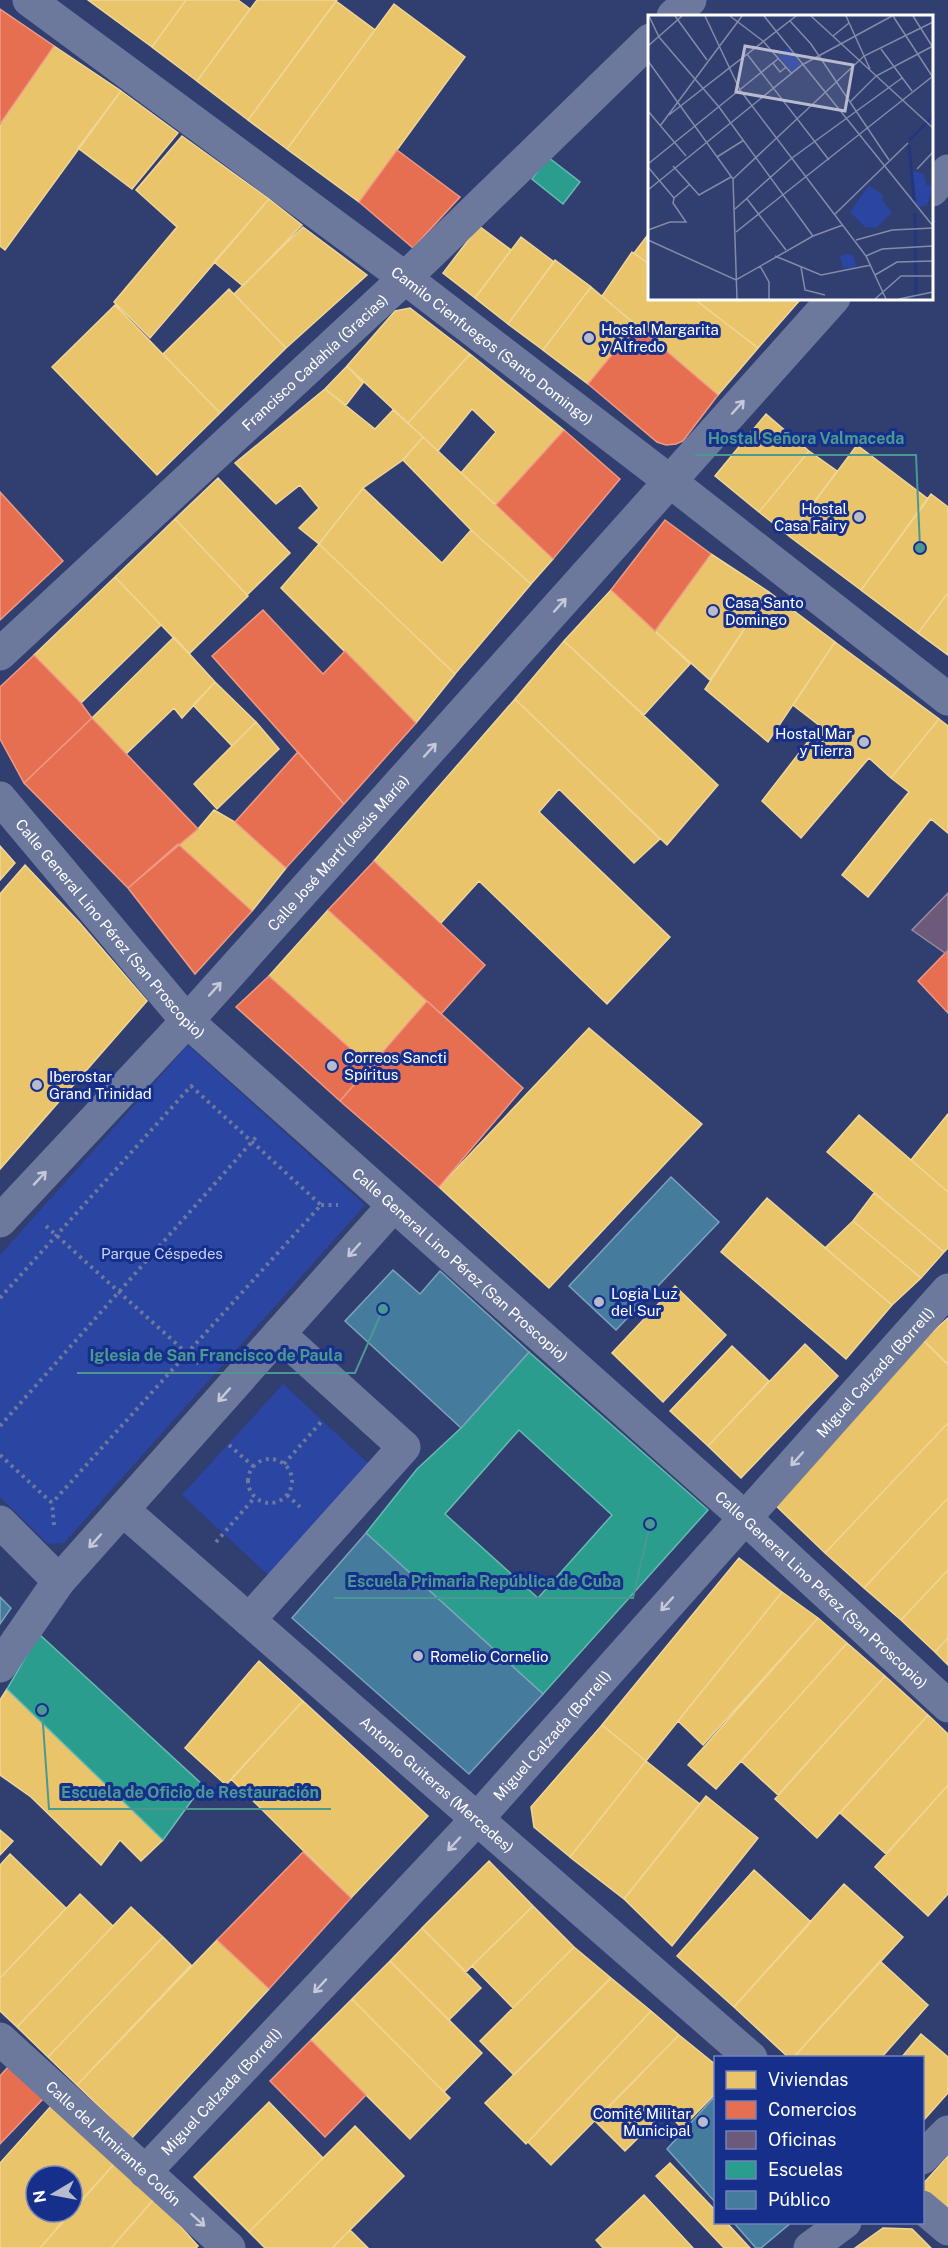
<svg xmlns="http://www.w3.org/2000/svg" width="948" height="2248" font-family="'Public Sans',sans-serif">
	<style>
		.green { fill: #2a45a2 }
		.homes { fill: #e9c46a; stroke: #f0d697; stroke-width: 1.5 }
		.shops { fill: #e76f51; stroke: #ee9a85; stroke-width: 1.5 }
		.offices { fill: #6d597a; stroke: #998ba2; stroke-width: 1.5 }
		.schools { fill: #2a9d8f; stroke: #6abab1; stroke-width: 1.5; fill-rule: evenodd }
		.public { fill: #457b9d; stroke: #7da3ba; stroke-width: 1.5 }
		.lines { fill: none; stroke-linecap: round; stroke-linejoin: round }
		.path { stroke: #6d789d; stroke-width: 4; stroke-dasharray: 3 4.5; stroke-linecap: butt }
		.minor { stroke: #6d789d; stroke-width: 33 }
		.oneway { stroke: #c5c9d8 }
		.poi-dot { fill: #b7bbcd; stroke: #162f8b; stroke-width: 2 }
		.labels { text-anchor: middle; dominant-baseline: central; stroke-width: 6; stroke-linejoin: round; paint-order: stroke }
		.poi-label { font-size: 15px; fill: #fff; stroke: #162f8b; text-anchor: start }
		.street-label { font-size: 15px; fill: #fff; stroke: #162f8b }
		.park-label { font-size: 15px; fill: #c6d2fb; stroke: #162f8b }
		.inset-river { fill: none; stroke: #25377c; stroke-width: 3 }
		.inset-road { fill: none; stroke: #838ba9; stroke-width: 1.5 }
		.view { fill: #b7bbcd; fill-opacity: 0.15; stroke: #b7bbcd; stroke-width: 3 }
		.inset-edge { fill: none; stroke: #fff; stroke-width: 3 }
		.leader { fill: none; stroke: #4b9892; stroke-width: 2 }
		.callout-dot { fill: #4b9892; stroke: #162f8b; stroke-width: 2 }
		.callout-label { font-size: 16px; text-anchor: middle; font-weight: bold; fill: #4b9892; stroke: #162f8b; stroke-width: 6; stroke-linejoin: round; paint-order: stroke }
	</style>
	<rect width="100%" height="100%" fill="#313e70"/>
	<path class="green" d="M 188,1045 L 365,1205 L 64,1543 L 48,1544 L 0,1497 L 0,1255 Z
		M 283,1384 L 369,1464 L 268,1575 L 182,1495 Z"/>
	<path class="homes" d="M 88,0 L 186,0 L 152,47 Z
		M 186,0 L 238,0 L 250,9 L 197,81 L 152,47 Z
		M 257,0 L 337,0 L 248,120 L 197,81 Z
		M 336,1 L 375,30 L 287,149 L 248,120 Z
		M 394,4 L 465,57 L 359,202 L 287,149 Z
		M 54,46 L 121,91 L 5,250 L 0,246 L 0,124 Z
		M 121,91 L 178,133 L 132,189 L 78,148 Z
		M 182,136 L 269,199 L 150,338 L 114,302 L 177,227 L 136,190 Z
		M 269,199 L 302,225 L 243,286 L 214,262 Z
		M 479,226 L 511,250 L 475,298 L 443,273 Z
		M 303,227 L 367,275 L 286,348 L 234,294 Z
		M 650,232 L 650,265 L 634,253 Z
		M 521,237 L 554,262 L 508,324 L 475,298 Z
		M 632,252 L 650,265 L 650,298 L 693,298 L 758,348 L 718,395 L 602,296 Z
		M 555,260 L 591,287 L 543,350 L 508,324 Z
		M 591,287 L 636,325 L 588,384 L 543,350 Z
		M 229,289 L 286,348 L 220,413 L 163,354 Z
		M 693,298 L 795,298 L 799,301 L 758,348 Z
		M 115,305 L 220,413 L 157,475 L 52,367 Z
		M 410,308 L 470,354 L 408,423 L 347,366 L 395,311 Z
		M 470,354 L 564,430 L 496,505 L 461,473 L 496,432 L 472,409 L 438,451 L 408,423 Z
		M 347,366 L 363,383 L 346,405 L 325,389 Z
		M 325,389 L 375,429 L 393,410 L 423,437 L 403,460 L 363,488 L 319,544 L 299,528 L 319,508 L 300,485 L 276,504 L 235,463 Z
		M 766,414 L 809,451 L 759,512 L 715,476 Z
		M 423,437 L 553,559 L 531,584 L 471,530 L 403,460 Z
		M 857,445 L 928,499 L 861,590 L 789,536 Z
		M 809,451 L 837,471 L 789,536 L 759,512 Z
		M 218,478 L 290,553 L 247,595 L 175,519 Z
		M 363,488 L 442,563 L 471,530 L 531,584 L 455,674 L 319,544 Z
		M 931,494 L 948,507 L 948,593 L 918,633 L 861,590 Z
		M 175,519 L 248,596 L 189,654 L 115,577 Z
		M 319,544 L 455,674 L 416,723 L 281,588 Z
		M 711,554 L 769,592 L 710,680 L 655,631 Z
		M 115,577 L 161,625 L 81,703 L 34,655 Z
		M 611,590 L 690,664 L 644,715 L 564,641 Z
		M 769,592 L 835,642 L 768,742 L 705,689 Z
		M 948,593 L 948,655 L 918,633 Z
		M 174,637 L 215,682 L 182,718 L 174,708 L 126,754 L 92,718 Z
		M 564,641 L 718,785 L 667,845 L 515,699 Z
		M 835,642 L 939,719 L 891,778 L 869,758 L 801,838 L 762,801 L 820,726 L 793,705 Z
		M 215,682 L 256,722 L 232,746 L 193,705 Z
		M 515,699 L 660,839 L 634,863 L 559,789 L 539,812 L 670,937 L 607,1004 L 479,881 L 441,923 L 374,861 Z
		M 939,719 L 948,726 L 948,833 L 931,819 L 868,897 L 842,875 L 909,792 L 891,778 Z
		M 256,722 L 279,749 L 217,809 L 194,784 Z
		M 214,810 L 235,822 L 286,868 L 252,911 L 178,844 L 198,829 Z
		M 0,846 L 15,863 L 0,880 Z
		M 25,865 L 79,922 L 147,1001 L 0,1169 L 0,894 Z
		M 328,910 L 427,1001 L 370,1066 L 269,976 Z
		M 589,1028 L 702,1124 L 549,1288 L 439,1187 Z
		M 948,1114 L 948,1192 L 911,1160 Z
		M 859,1115 L 948,1192 L 948,1248 L 944,1252 L 827,1152 Z
		M 874,1193 L 944,1252 L 921,1278 L 853,1221 Z
		M 767,1198 L 892,1305 L 846,1359 L 721,1252 Z
		M 853,1221 L 921,1278 L 892,1305 L 825,1248 Z
		M 675,1286 L 726,1335 L 663,1402 L 612,1353 Z
		M 948,1318 L 948,1365 L 923,1340 Z
		M 923,1340 L 948,1364 L 948,1423 L 825,1553 L 771,1501 Z
		M 805,1344 L 838,1376 L 741,1478 L 708,1446 Z
		M 732,1346 L 769,1381 L 708,1446 L 670,1411 Z
		M 948,1423 L 948,1498 L 864,1588 L 825,1553 Z
		M 948,1498 L 948,1570 L 901,1620 L 864,1588 Z
		M 739,1558 L 782,1592 L 646,1761 L 602,1725 Z
		M 948,1570 L 948,1638 L 935,1652 L 901,1620 Z
		M 782,1592 L 818,1618 L 703,1745 L 678,1721 Z
		M 818,1618 L 847,1643 L 716,1789 L 688,1765 Z
		M 948,1638 L 948,1665 L 935,1652 Z
		M 847,1643 L 885,1676 L 778,1795 L 741,1761 Z
		M 259,1661 L 303,1701 L 226,1785 L 185,1748 Z
		M 885,1676 L 928,1715 L 817,1838 L 775,1799 Z
		M 7,1689 L 163,1840 L 141,1861 L 120,1840 L 101,1865 L 31,1797 L 0,1775 L 0,1700 Z
		M 303,1701 L 428,1816 L 351,1898 L 231,1779 Z
		M 928,1715 L 948,1734 L 948,1785 L 886,1854 L 840,1813 Z
		M 602,1725 L 646,1761 L 570,1857 L 534,1827 L 531,1807 Z
		M 646,1761 L 700,1804 L 624,1899 L 570,1857 Z
		M 948,1785 L 948,1894 L 928,1916 L 875,1867 Z
		M 706,1796 L 758,1838 L 672,1946 L 624,1899 Z
		M 0,1830 L 13,1841 L 0,1855 Z
		M 10,1854 L 66,1908 L 0,1978 L 0,1865 Z
		M 489,1861 L 533,1906 L 466,1972 L 422,1928 Z
		M 754,1870 L 811,1922 L 734,2007 L 677,1956 Z
		M 844,1884 L 903,1937 L 793,2058 L 789,2058 L 734,2007 Z
		M 80,1894 L 113,1926 L 17,2027 L 0,2011 L 0,1978 Z
		M 533,1906 L 574,1947 L 513,2008 L 472,1966 Z
		M 131,1907 L 163,1937 L 48,2057 L 17,2027 Z
		M 422,1928 L 481,1988 L 449,2020 L 390,1961 Z
		M 163,1937 L 191,1965 L 77,2085 L 48,2057 Z
		M 217,1940 L 269,1989 L 132,2138 L 77,2085 Z
		M 574,1947 L 611,1978 L 514,2075 L 480,2041 Z
		M 390,1961 L 482,2053 L 444,2092 L 352,1999 Z
		M 880,1961 L 928,2005 L 881,2058 L 793,2058 Z
		M 611,1978 L 651,2011 L 526,2144 L 485,2103 Z
		M 352,1999 L 450,2098 L 410,2139 L 311,2040 Z
		M 651,2011 L 679,2035 L 551,2165 L 528,2142 Z
		M 921,2034 L 948,2057 L 948,2093 L 922,2122 L 922,2058 L 901,2058 Z
		M 679,2035 L 716,2065 L 716,2093 L 682,2128 L 665,2111 L 625,2151 L 595,2121 Z
		M 269,2102 L 323,2158 L 249,2232 L 194,2177 Z
		M 51,2106 L 115,2163 L 72,2211 L 72,2176 L 36,2176 L 36,2212 L 71,2212 L 40,2248 L 0,2248 L 0,2163 Z
		M 355,2126 L 404,2176 L 332,2248 L 265,2248 L 249,2232 Z
		M 948,2156 L 948,2214 L 922,2191 L 922,2185 Z
		M 115,2163 L 155,2198 L 111,2248 L 40,2248 Z
		M 670,2163 L 716,2211 L 716,2222 L 726,2222 L 750,2248 L 724,2248 L 656,2176 Z
		M 644,2195 L 693,2248 L 603,2248 L 596,2240 Z
		M 155,2198 L 198,2246 L 196,2248 L 111,2248 Z
		M 883,2228 L 912,2229 L 931,2248 L 855,2248 Z
		M 350,2230 L 368,2248 L 332,2248 Z"/>
	<path class="shops" d="M 0,9 L 54,46 L 0,124 Z
		M 397,150 L 460,197 L 413,248 L 359,202 Z
		M 636,325 L 718,395 L 683,441 L 676,444 L 666,445 L 657,442 L 588,384 Z
		M 564,430 L 620,479 L 553,559 L 496,505 Z
		M 0,492 L 63,561 L 0,620 Z
		M 665,520 L 711,554 L 655,631 L 611,590 Z
		M 263,610 L 323,674 L 345,651 L 416,723 L 344,804 L 212,656 Z
		M 34,655 L 81,703 L 92,718 L 24,783 L 0,739 L 0,687 Z
		M 92,718 L 198,829 L 128,888 L 24,783 Z
		M 298,752 L 344,804 L 286,868 L 235,822 Z
		M 178,844 L 252,911 L 195,974 L 128,888 Z
		M 374,861 L 485,965 L 441,1014 L 328,910 Z
		M 948,950 L 948,1013 L 918,981 Z
		M 269,976 L 370,1066 L 340,1101 L 236,1007 Z
		M 427,1001 L 523,1088 L 439,1187 L 340,1101 Z
		M 303,1852 L 351,1898 L 269,1989 L 217,1940 Z
		M 311,2040 L 366,2095 L 325,2137 L 270,2081 Z
		M 8,2067 L 43,2099 L 0,2144 L 0,2076 Z"/>
	<path class="offices" d="M 948,893 L 948,950 L 945,953 L 912,930 Z"/>
	<path class="schools" d="M 548,157 L 580,182 L 563,204 L 532,179 Z
		M 529,1352 L 708,1510 L 543,1694 L 366,1533 L 417,1469 L 461,1428 ZM 519,1430 L 612,1515 L 538,1598 L 445,1514 Z
		M 39,1634 L 203,1785 L 163,1840 L 7,1689 Z"/>
	<path class="public" d="M 671,1177 L 719,1222 L 616,1330 L 569,1286 Z
		M 393,1270 L 420,1294 L 440,1271 L 529,1352 L 461,1428 L 345,1321 Z
		M 366,1533 L 543,1694 L 469,1774 L 292,1618 Z
		M 0,1597 L 11,1608 L 0,1624 Z
		M 716,2095 L 716,2203 L 667,2149 Z
		M 733,2222 L 792,2222 L 761,2248 L 756,2248 Z"/>
	<g class="lines">
		<path class="path" d="M 321,1205 L 338,1205
			M 46,1226 L 201,1366
			M 0,1298 L 191,1086 L 321,1205 L 52,1503
			M 0,1426 L 258,1135
			M 229,1445 L 254,1467
			M 0,1455 L 52,1503 L 54,1525
			M248 1481a22 22 0 1 1 44 0a22 22 0 1 1-44 0Z
			M 284,1464 L 321,1422
			M 287,1495 L 300,1507
			M 216,1542 L 255,1497"/>
		<g class="minor">
			<path id="s1" d="M 29,0 L 405,278 L 671,482 L 948,699"/>
			<path d="M 673,16 L 690,0"/>
			<path d="M 932,190 L 948,171"/>
			<path id="s2" d="M 0,654 L 405,278 L 650,40"/>
			<path id="s3" d="M 0,798 L 187,1021 L 744,1517 L 948,1706"/>
			<path id="s4" d="M 0,1221 L 187,1021 L 834,298"/>
			<path id="s5" d="M 123,1510 L 751,2058"/>
			<path d="M 0,1522 L 59,1581"/>
			<path d="M 249,1620 L 404,1447 L 279,1334"/>
			<path d="M 0,1666 L 59,1581 L 393,1206"/>
			<path id="s6" d="M 0,2039 L 229,2248"/>
			<path d="M 922,2158 L 948,2132"/>
			<path id="s7" d="M 145,2172 L 477,1819 L 948,1290"/>
			<path d="M 922,2207 L 948,2229"/>
			<path d="M 810,2248 L 845,2222"/>
		</g>
	</g>
	<defs><path id="oneway-shaft" d="M-6 0H5M1.5-3L5.5 0L1.5 3" fill="none" stroke-width="1.6" stroke-linecap="round" stroke-linejoin="round" transform="scale(1.5)"/></defs>
	<g class="oneway">
		<use href="#oneway-shaft" transform="translate(738 407) rotate(-48)"/>
		<use href="#oneway-shaft" transform="translate(560 605) rotate(-48)"/>
		<use href="#oneway-shaft" transform="translate(430 750) rotate(-48)"/>
		<use href="#oneway-shaft" transform="translate(215 989) rotate(-48)"/>
		<use href="#oneway-shaft" transform="translate(40 1178) rotate(-47)"/>
		<use href="#oneway-shaft" transform="translate(354 1250) rotate(132)"/>
		<use href="#oneway-shaft" transform="translate(224 1395) rotate(132)"/>
		<use href="#oneway-shaft" transform="translate(797 1459) rotate(132)"/>
		<use href="#oneway-shaft" transform="translate(95 1541) rotate(132)"/>
		<use href="#oneway-shaft" transform="translate(667 1604) rotate(132)"/>
		<use href="#oneway-shaft" transform="translate(454 1844) rotate(133)"/>
		<use href="#oneway-shaft" transform="translate(320 1986) rotate(133)"/>
		<use href="#oneway-shaft" transform="translate(198 2220) rotate(42)"/>
	</g>
	<g class="poi-dot">
		<circle cx="589" cy="338" r="6"/>
		<circle cx="859" cy="517" r="6"/>
		<circle cx="713" cy="611" r="6"/>
		<circle cx="864" cy="742" r="6"/>
		<circle cx="332" cy="1066" r="6"/>
		<circle cx="37" cy="1085" r="6"/>
		<circle cx="599" cy="1302" r="6"/>
		<circle cx="418" cy="1656" r="6"/>
		<circle cx="703" cy="2122" r="6"/>
	</g>
	<g class="labels">
		<g class="poi-label">
			<text x="601" y="329">Hostal Margarita<tspan x="601" dy="17">y Alfredo</tspan></text>
			<text x="847" y="508" text-anchor="end">Hostal<tspan x="847" dy="17">Casa Fairy</tspan></text>
			<text x="725" y="602">Casa Santo<tspan x="725" dy="17">Domingo</tspan></text>
			<text x="852" y="733" text-anchor="end">Hostal Mar<tspan x="852" dy="17">y Tierra</tspan></text>
			<text x="344" y="1057">Correos Sancti<tspan x="344" dy="17">Spíritus</tspan></text>
			<text x="49" y="1076">Iberostar<tspan x="49" dy="17">Grand Trinidad</tspan></text>
			<text x="611" y="1293">Logia Luz<tspan x="611" dy="17">del Sur</tspan></text>
			<text x="430" y="1656">Romelio Cornelio</text>
			<text x="691" y="2113" text-anchor="end">Comité Militar<tspan x="691" dy="17">Municipal</tspan></text>
		</g>
		<g class="street-label">
			<text stroke="none"><textPath href="#s1" startOffset="578">Camilo Cienfuegos (Santo Domingo)</textPath></text>
			<text stroke="none"><textPath href="#s2" startOffset="429">Francisco Cadahía (Gracias)</textPath></text>
			<text stroke="none"><textPath href="#s4" startOffset="500">Calle José Martí (Jesús María)</textPath></text>
			<text stroke="none"><textPath href="#s3" startOffset="171">Calle General Lino Pérez (San Proscopio)</textPath></text>
			<text stroke="none"><textPath href="#s3" startOffset="657">Calle General Lino Pérez (San Proscopio)</textPath></text>
			<text stroke="none"><textPath href="#s7" startOffset="1083">Miguel Calzada (Borrell)</textPath></text>
			<text stroke="none"><textPath href="#s3" startOffset="1143">Calle General Lino Pérez (San Proscopio)</textPath></text>
			<text stroke="none"><textPath href="#s7" startOffset="597">Miguel Calzada (Borrell)</textPath></text>
			<text stroke="none"><textPath href="#s5" startOffset="417">Antonio Guiteras (Mercedes)</textPath></text>
			<text stroke="none"><textPath href="#s7" startOffset="111">Miguel Calzada (Borrell)</textPath></text>
			<text stroke="none"><textPath href="#s6" startOffset="154">Calle del Almirante Colón</textPath></text>
		</g>
		<g class="park-label">
			<text x="162" y="1253">Parque Céspedes</text>
		</g>
	</g>
	<g transform="translate(648 15)">
		<rect width="285" height="285" fill="#313e70"/>
		<path d="M 140,33 L 153,50 L 144,57 L 130,40 ZM 265,156 L 276,159 L 278,170 L 285,171 L 279,190 L 269,193 ZM 221,170 L 236,181 L 233,183 L 244,198 L 228,213 L 217,212 L 202,197 ZM 199,239 L 206,241 L 208,252 L 195,254 L 192,241 Z" fill="#2a45a2"/>
		<path class="inset-river" d="M 262,125 L 285,101M 261,130 L 266,186M 267,198 L 268,284"/>
		<path class="inset-road" d="M 1,1 L 11,22 L 71,92 L 165,221M 27,1 L 59,45M 57,1 L 92,75 L 218,241 L 238,284M 82,1 L 115,26 L 144,59M 116,1 L 285,211M 163,1 L 285,113M 198,1 L 222,54M 245,1 L 284,61M 265,1 L 284,31M 142,6 L 163,29 L 241,145M 185,21 L 201,8M 0,31 L 34,1M 233,34 L 264,76M 99,39 L 181,145M 0,46 L 85,164 L 89,284M 125,48 L 132,57 L 138,52M 202,87 L 228,61 L 285,31M 0,96 L 38,141M 21,100 L 148,1M 12,111 L 94,1M 69,142 L 96,125M 0,149 L 131,43M 25,151 L 51,180 L 83,162M 0,152 L 26,183M 269,154 L 285,137M 85,164 L 216,41 L 285,7M 0,175 L 154,50 L 244,1M 26,183 L 41,170M 99,184 L 138,235M 87,194 L 144,143 L 254,63M 186,200 L 260,128M 0,215 L 22,207 L 38,207 L 25,188 L 26,183M 88,217 L 285,61M 0,225 L 88,265 L 165,221 L 195,210M 208,225 L 244,215 L 285,213M 127,241 L 173,260 L 223,250M 218,241 L 234,234 L 285,231M 112,251 L 121,267 L 121,284M 153,252 L 157,275 L 177,280M 227,260 L 249,247 L 285,246M 227,284 L 253,261 L 285,261M 251,284 L 285,277"/>
		<path class="view" d="M 97,31 L 205,50 L 197,96 L 88,77 Z"/>
		<rect width="285" height="285" class="inset-edge"/>
	</g>
	<path class="leader" d="M920 548L916 455H695M383 1309L355 1373H77M650 1524L633 1598H334M42 1710L49 1809H331"/>
	<g class="callout-dot">
		<circle cx="920" cy="548" r="6"/>
		<circle cx="383" cy="1309" r="6"/>
		<circle cx="650" cy="1524" r="6"/>
		<circle cx="42" cy="1710" r="6"/>
	</g>
	<g class="callout-label">
		<text x="806" y="444">Hostal Señora Valmaceda</text>
		<text x="216" y="1361">Iglesia de San Francisco de Paula</text>
		<text x="484" y="1587">Escuela Primaria República de Cuba</text>
		<text x="190" y="1798">Escuela de Oficio de Restauración</text>
	</g>
	<rect x="714" y="2056" width="210" height="168" fill="#162f8b" stroke="#7382b9" stroke-width="1.5"/>
	<rect x="726" y="2071" width="30" height="18" fill="#e9c46a" stroke="#7382b9" stroke-width="1.5"/>
	<text x="768" y="2086" font-size="18" fill="#ffffff">Viviendas</text>
	<rect x="726" y="2101" width="30" height="18" fill="#e76f51" stroke="#7382b9" stroke-width="1.5"/>
	<text x="768" y="2116" font-size="18" fill="#ffffff">Comercios</text>
	<rect x="726" y="2131" width="30" height="18" fill="#6d597a" stroke="#7382b9" stroke-width="1.5"/>
	<text x="768" y="2146" font-size="18" fill="#ffffff">Oficinas</text>
	<rect x="726" y="2161" width="30" height="18" fill="#2a9d8f" stroke="#7382b9" stroke-width="1.5"/>
	<text x="768" y="2176" font-size="18" fill="#ffffff">Escuelas</text>
	<rect x="726" y="2191" width="30" height="18" fill="#457b9d" stroke="#7382b9" stroke-width="1.5"/>
	<text x="768" y="2206" font-size="18" fill="#ffffff">Público</text>
	<g transform="translate(54 2194) rotate(260)"><circle r="28" fill="#162f8b" stroke="#7382b9" stroke-width="1.5"/>
	<path d="M0-4.5L10 22L0 15L-10 22Z" fill="#b7bbcd"/>
	<text y="-9" font-size="16" font-weight="bold" text-anchor="middle" fill="#ffffff">N</text>
	</g>
</svg>
